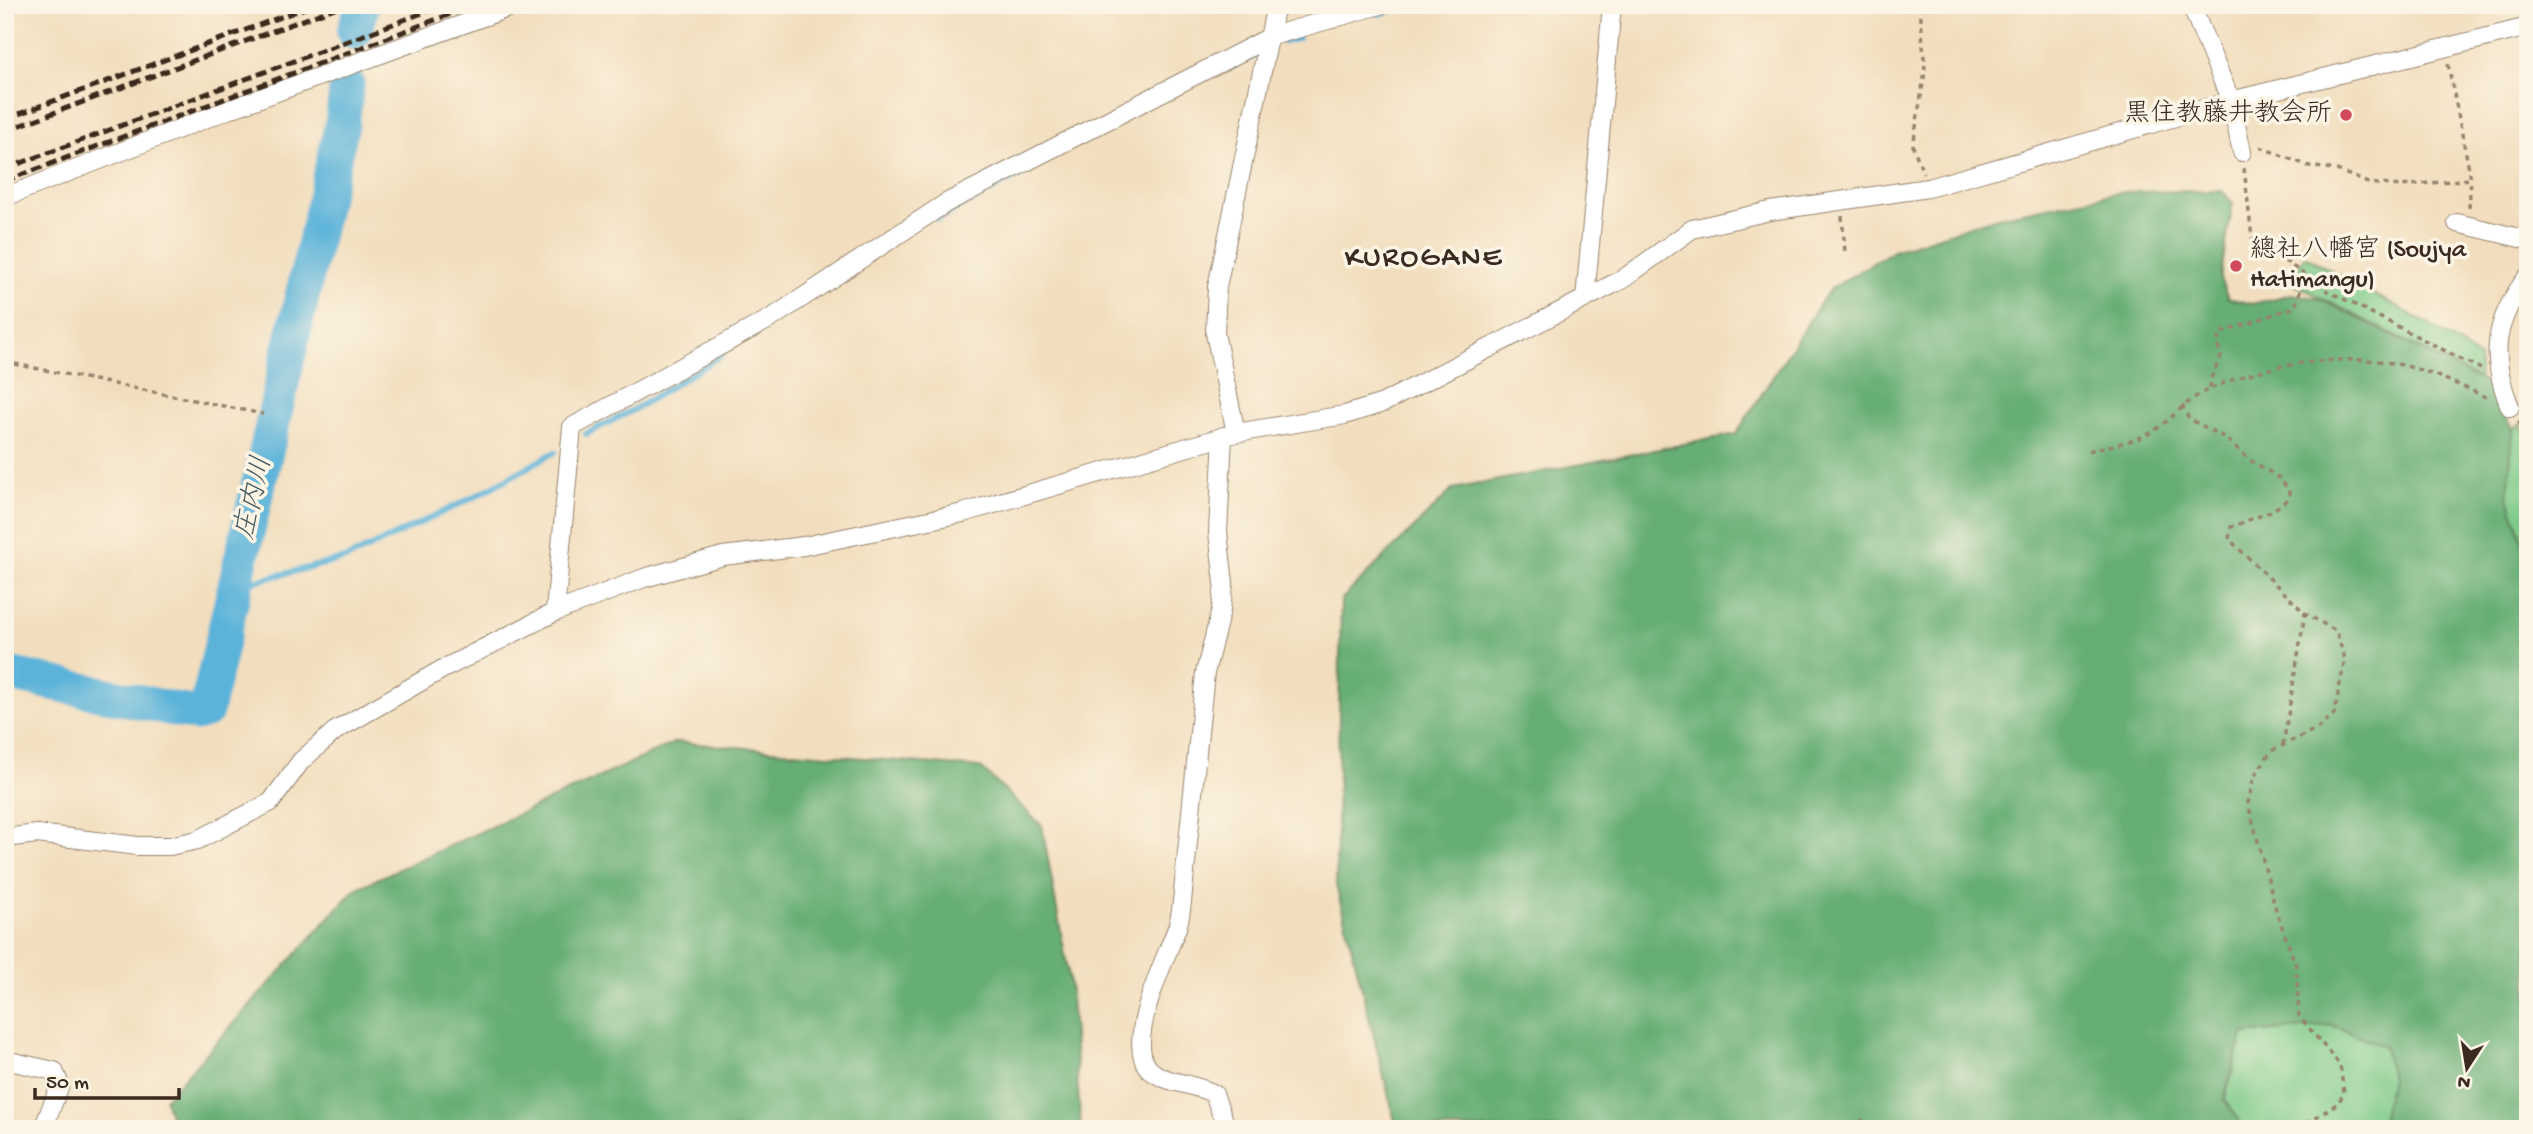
<svg xmlns="http://www.w3.org/2000/svg" width="2533" height="1134" font-family="'Gochi Hand','Klee One',sans-serif">
	<style>
		.green { fill: #7dca89; stroke: #5c7a54; stroke-width: 2 }
		.forest { fill: #66ae75; stroke: #506c4a; stroke-width: 2 }
		.lines { fill: none; stroke-linecap: round; stroke-linejoin: round }
		.stream { stroke: #5cb3d9; stroke-width: 6 }
		.river { stroke: #5cb3d9; stroke-width: 35 }
		.street-casing { stroke: #96846e; stroke-width: 20 }
		.path { stroke: #96846e; stroke-width: 3.5; stroke-dasharray: 5 5; stroke-linecap: butt }
		.street { stroke: #fff; stroke-width: 18 }
		.rail { stroke: #3b2a1e; stroke-width: 5; stroke-dasharray: 10 5; stroke-linecap: butt }
		.poi-dot { fill: #d1495b; stroke: #fcf5e5; stroke-width: 2.5 }
		.labels { text-anchor: middle; dominant-baseline: central; stroke-width: 7; stroke-linejoin: round; paint-order: stroke }
		.poi-label { font-size: 26px; fill: #3b2a1e; stroke: #fcf5e5; text-anchor: end }
		.water-label { font-size: 28px; font-style: italic; fill: #475a5f; stroke: #fcf5e5 }
		.quarter-label { font-size: 30px; letter-spacing: 2px; fill: #3b2a1e; stroke: #fcf5e5 }
	</style>
	<rect width="100%" height="100%" fill="#fcf5e5"/>
	<filter id="ink" filterUnits="userSpaceOnUse"><feTurbulence type="fractalNoise" baseFrequency=".0143" numOctaves="2"/><feDisplacementMap in="SourceGraphic" scale="14" xChannelSelector="R" yChannelSelector="G"/><feConvolveMatrix kernelMatrix="1 2 1 2 8 2 1 2 1" color-interpolation-filters="sRGB"/></filter>
	<filter id="wash" filterUnits="userSpaceOnUse"><feTurbulence type="fractalNoise" baseFrequency=".00686" numOctaves="4" result="noise"/><feDisplacementMap in="SourceGraphic" scale="28" xChannelSelector="R" yChannelSelector="G"/><feGaussianBlur stdDeviation="1.57" result="paint"/><feColorMatrix in="noise" values="0 0 0 0 0 0 0 0 0 0 0 0 0 0 0 0 0 1.4 0 .05"/><feComposite in="paint" operator="in"/></filter>
	<g filter="url(#wash)">
		<rect width="100%" height="100%" fill="#f2debe"/>
		<path class="green" d="M 2305,256 L 2430,325 L 2479,358 L 2479,379 L 2289,281 Z
			M 2520,424 L 2528,437 L 2528,560 L 2508,497 L 2513,429 Z
			M 2332,1025 L 2385,1046 L 2392,1079 L 2384,1127 L 2245,1129 L 2225,1099 L 2243,1034 Z"/>
		<path class="forest" d="M 2222,191 L 2233,203 L 2220,279 L 2228,298 L 2252,304 L 2292,294 L 2318,298 L 2490,385 L 2513,429 L 2508,497 L 2528,560 L 2528,1129 L 2380,1129 L 2391,1079 L 2384,1046 L 2332,1025 L 2243,1034 L 2224,1099 L 2245,1129 L 1397,1129 L 1336,885 L 1341,600 L 1453,489 L 1736,434 L 1829,290 L 1893,251 L 1998,217 L 2122,192 Z
			M 676,742 L 981,768 L 1042,826 L 1070,983 L 1081,1129 L 174,1129 L 165,1099 L 355,889 Z"/>
		<g class="lines">
			<path class="stream" d="M 1379,14 L 1407,5
				M 1283,42 L 1298,38
				M 1226,69 L 1256,55
				M 937,219 L 1023,173
				M 586,434 L 635,409 L 723,354
				M 235,586 L 348,558 L 476,496 L 555,452"/>
			<path class="river" d="M 354,32 L 362,6
				M 5,673 L 196,714 L 206,711 L 342,124 L 347,84"/>
		</g>
	</g>
	<g filter="url(#ink)">
		<g class="lines">
			<defs>
				<path id="street" d="M 2191,5 L 2231,101 L 2242,152
					M 5,197 L 230,109 L 516,5
					M 2457,223 L 2528,240
					M 1585,299 L 1612,5
					M 2510,407 C 2489,355 2494,321 2528,276
					M 1236,433 L 1215,333 L 1217,287 L 1276,5
					M 1223,436 L 1218,532 L 1224,583 L 1221,610 L 1205,673 L 1183,892 C 1182,903 1181,914 1178,925 C 1168,955 1123,1041 1149,1069 C 1165,1084 1195,1083 1214,1094 L 1227,1129
					M 555,612 L 572,427 L 773,317 L 946,203 L 1272,36 L 1380,5
					M 5,838 L 37,834 L 138,846 L 170,846 L 198,840 L 271,802 L 301,761 L 335,731 L 441,670 L 555,612 L 644,578 L 723,556 L 804,546 L 963,513 L 1236,433 L 1345,415 L 1383,403 L 1623,279 L 1692,229 L 1770,211 L 1928,188 L 2231,101 L 2528,27
					M 5,1060 L 54,1071 L 60,1085 L 43,1129"/>
			</defs>
			<use href="#street" class="street-casing"/>
			<path class="path" d="M 1920,5 L 1925,71 L 1913,146 L 1923,173
				M 2260,147 L 2309,166 L 2337,170 L 2368,183 L 2402,186 L 2471,179 L 2448,64
				M 2244,168 L 2252,238 L 2328,291 L 2481,369
				M 2469,208 L 2471,179
				M 1842,216 L 1845,252
				M 5,362 L 263,414
				M 2210,388 L 2211,378 L 2221,357 L 2217,343 L 2220,333 L 2295,307 L 2305,276
				M 2182,405 L 2189,419 L 2224,437 L 2250,460 L 2278,477 L 2289,490 L 2289,498 L 2272,511 L 2231,527 L 2229,539 L 2305,613 L 2336,631 L 2345,659 L 2334,714 L 2318,728 L 2271,751 L 2254,777 L 2248,803 L 2276,910 L 2296,966 L 2299,1016 L 2340,1065 L 2344,1093 L 2338,1103 L 2298,1129
				M 2518,421 L 2528,437
				M 2089,451 C 2108,445 2139,442 2155,430 C 2174,417 2187,399 2210,389 C 2259,366 2324,356 2377,361 C 2416,364 2454,383 2488,398
				M 2283,745 L 2305,613
				M 1861,1119 L 1868,1129"/>
			<use href="#street" class="street"/>
			<path class="rail" d="M 5,119 L 313,5
				M 5,131 L 343,5
				M 5,169 L 444,5
				M 5,181 L 475,5"/>
		</g>
	</g>
	<g class="poi-dot">
		<circle cx="2346" cy="115" r="7"/>
		<circle cx="2236" cy="266" r="7"/>
	</g>
	<g class="labels">
		<g class="poi-label">
			<text x="2332" y="115">黒住教藤井教会所</text>
			<text x="2250" y="251" text-anchor="start">總社八幡宮 (Soujya<tspan x="2250" dy="30">Hatimangu)</tspan></text>
		</g>
		<g class="water-label">
			<text transform="translate(255 498) rotate(-77)">庄内川</text>
		</g>
		<g class="quarter-label">
			<text x="1424" y="259">KUROGANE</text>
		</g>
	</g>
	<rect width="2533" height="1134" fill="none" stroke="#fcf5e5" stroke-width="28"/>
	<g transform="translate(2467 1068) rotate(192)" stroke="#fcf5e5" stroke-width="5" paint-order="stroke">
	<path d="M0-5L12 26L0 18L-12 26Z" fill="#3b2a1e"/>
	<text y="-10" font-size="19" font-weight="bold" text-anchor="middle" fill="#3b2a1e">N</text>
	</g>
	<path d="M35 1088v10h144v-10" fill="none" stroke="#3b2a1e" stroke-width="3.5"/>
	<text x="46" y="1088" font-size="21" fill="#3b2a1e" stroke="#fcf5e5" stroke-width="5" paint-order="stroke">50 m</text>
</svg>
